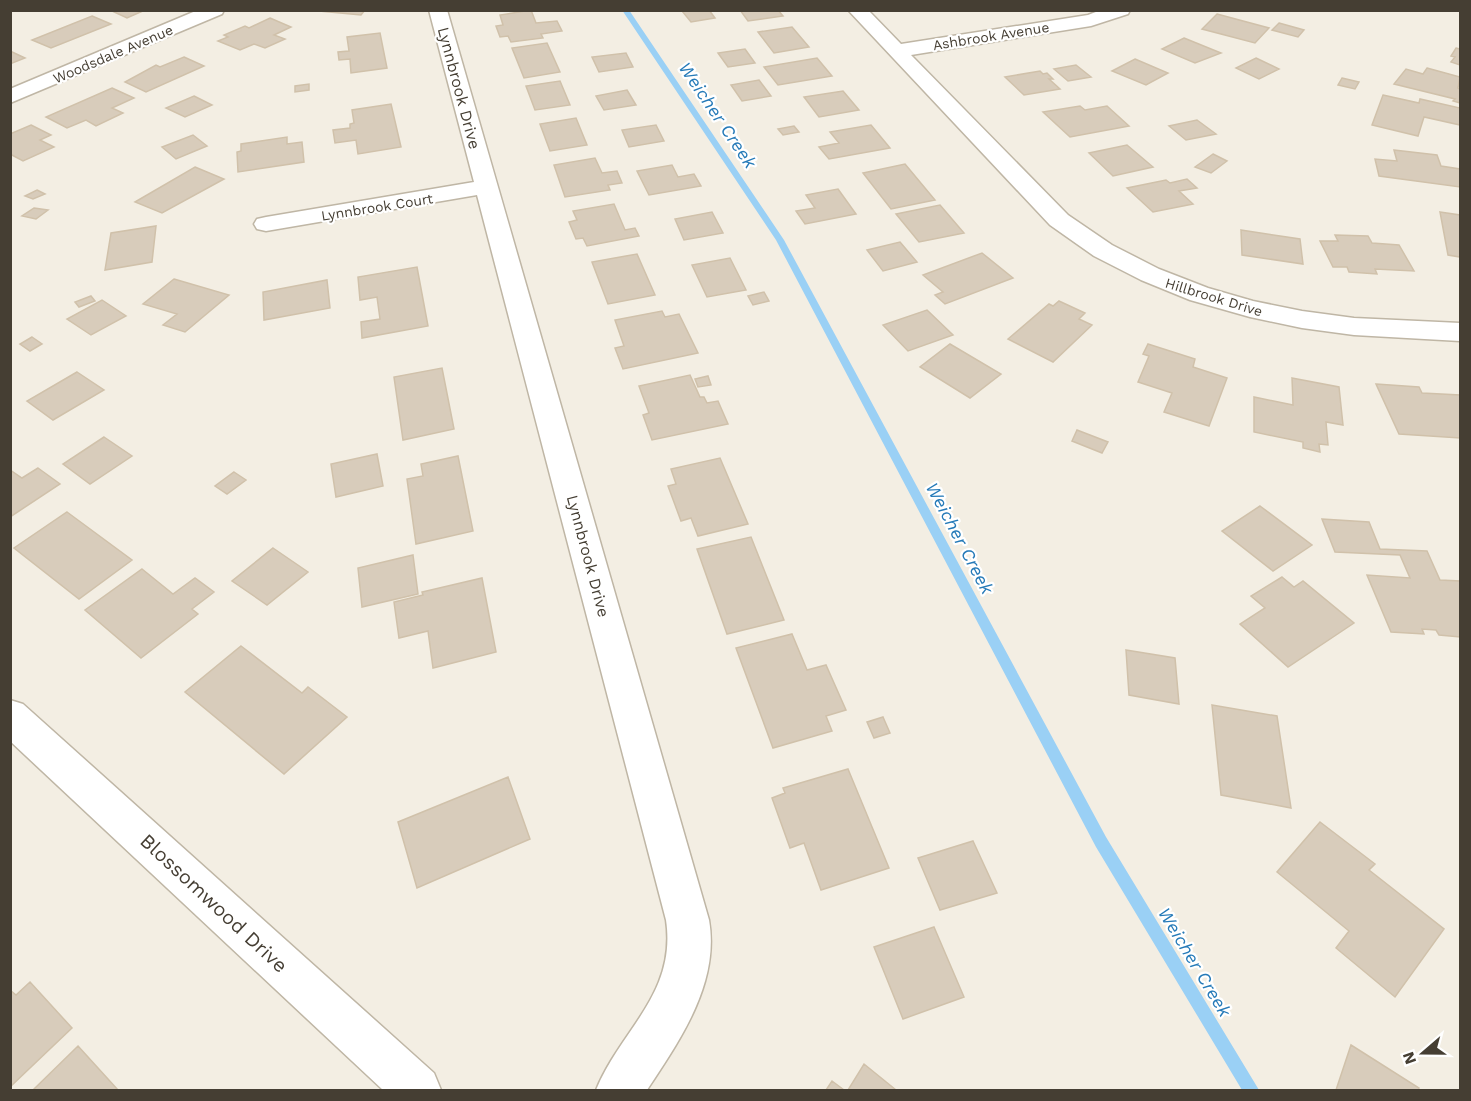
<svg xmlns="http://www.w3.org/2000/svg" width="1471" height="1101" font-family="'Work Sans',sans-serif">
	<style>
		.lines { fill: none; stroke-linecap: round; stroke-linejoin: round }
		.stream { fill: #9ad0f5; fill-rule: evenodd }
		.building { fill: #d8ccbb; stroke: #d0c1aa; stroke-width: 1.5 }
		.street-casing { stroke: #bfb6a5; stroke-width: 3 }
		.street { fill: #fff; fill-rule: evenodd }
		.labels { text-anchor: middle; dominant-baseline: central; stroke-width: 4.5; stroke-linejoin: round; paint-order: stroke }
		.far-street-label { font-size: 14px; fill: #453e33; stroke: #fff }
		.street-label { font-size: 16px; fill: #453e33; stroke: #fff }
		.water-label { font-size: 18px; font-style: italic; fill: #257ab8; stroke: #fff }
		.near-street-label { font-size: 20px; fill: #453e33; stroke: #fff }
	</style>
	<rect width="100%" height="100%" fill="#f3eee3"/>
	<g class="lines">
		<path class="stream" d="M 622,10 L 629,10 L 784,240 L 1106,837 L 1259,1090 L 1242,1090 L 1096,847 L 776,240 Z"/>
	</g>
	<path class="building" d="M 110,10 L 145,10 L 127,18 Z
		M 308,10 L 365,10 L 361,15 Z
		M 531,10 L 536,23 L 557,21 L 562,31 L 541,34 L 543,38 L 511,42 L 508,36 L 500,37 L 496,26 L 503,25 L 500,15 Z
		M 709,10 L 715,18 L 691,22 L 682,11 Z
		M 740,10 L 778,10 L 783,16 L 748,21 Z
		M 1217,14 L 1269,28 L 1255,43 L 1202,29 Z
		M 92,16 L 111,24 L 51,48 L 32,40 Z
		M 270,18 L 291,27 L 274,35 L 285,39 L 265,48 L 254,44 L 240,50 L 218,41 L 228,37 L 224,35 L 245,26 L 249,28 Z
		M 1279,23 L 1304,30 L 1298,37 L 1272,30 Z
		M 792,27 L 809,47 L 774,53 L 758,32 Z
		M 380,33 L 387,68 L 351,73 L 350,59 L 339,60 L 338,52 L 349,51 L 347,37 Z
		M 1184,38 L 1221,53 L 1195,63 L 1162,49 Z
		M 547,43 L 560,72 L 524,78 L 512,48 Z
		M 1456,48 L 1460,49 L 1460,65 L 1451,62 L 1455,57 L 1451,56 Z
		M 745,49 L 755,63 L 728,67 L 718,53 Z
		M 10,51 L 25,58 L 10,64 Z
		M 626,53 L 633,67 L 599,72 L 592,57 Z
		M 184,57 L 204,66 L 146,92 L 125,82 L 156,65 L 160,67 Z
		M 817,58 L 832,76 L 778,85 L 764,67 Z
		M 1256,58 L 1279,69 L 1259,79 L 1236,68 Z
		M 1135,59 L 1168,73 L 1146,85 L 1112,71 Z
		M 1076,65 L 1091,77 L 1068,81 L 1054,69 Z
		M 1427,68 L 1460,77 L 1458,88 L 1460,89 L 1460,103 L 1453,101 L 1455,99 L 1394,84 L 1406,69 L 1423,74 Z
		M 1040,71 L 1043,74 L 1047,73 L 1053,79 L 1049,79 L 1060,89 L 1024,95 L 1005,77 Z
		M 1342,78 L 1359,82 L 1355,89 L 1338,85 Z
		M 759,80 L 771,96 L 742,101 L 731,85 Z
		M 560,81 L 570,105 L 535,110 L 526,86 Z
		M 309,84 L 309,90 L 295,92 L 295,86 Z
		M 112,88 L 134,98 L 112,108 L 123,113 L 96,126 L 86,120 L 67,128 L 46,117 Z
		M 627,90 L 636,105 L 604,110 L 596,96 Z
		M 843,91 L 859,110 L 819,117 L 804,97 Z
		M 1383,95 L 1419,103 L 1420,99 L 1460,108 L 1460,125 L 1424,117 L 1418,136 L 1372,125 Z
		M 194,96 L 212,105 L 185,117 L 166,108 Z
		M 391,104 L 401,147 L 358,154 L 356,140 L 335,143 L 333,130 L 350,128 L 350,124 L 354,123 L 352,110 Z
		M 1080,106 L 1085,110 L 1107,106 L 1129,126 L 1070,137 L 1043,112 Z
		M 576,118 L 587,145 L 550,151 L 540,124 Z
		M 1197,120 L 1216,134 L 1186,140 L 1169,126 Z
		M 31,125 L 51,135 L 40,140 L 54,147 L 23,161 L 10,154 L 10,134 Z
		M 656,125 L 664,141 L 629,147 L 622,130 Z
		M 871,125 L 890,148 L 829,159 L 819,147 L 839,143 L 830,132 Z
		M 794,126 L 799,132 L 783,135 L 778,129 Z
		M 193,135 L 207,146 L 176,159 L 162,147 Z
		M 287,137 L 287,144 L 302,142 L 304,162 L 238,172 L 237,152 L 241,151 L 241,144 Z
		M 1127,145 L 1153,167 L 1113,176 L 1089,153 Z
		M 1394,150 L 1437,155 L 1441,166 L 1460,169 L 1460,187 L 1379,176 L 1375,159 L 1397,161 Z
		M 1213,154 L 1227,161 L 1211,173 L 1195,167 Z
		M 595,158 L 602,173 L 617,171 L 622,183 L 608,185 L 610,190 L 565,197 L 554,165 Z
		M 905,164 L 935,200 L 891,209 L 863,173 Z
		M 672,165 L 678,177 L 694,174 L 701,186 L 649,195 L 637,171 Z
		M 195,167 L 224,179 L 162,213 L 135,202 Z
		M 1187,179 L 1197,188 L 1179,191 L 1193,204 L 1153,212 L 1127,188 L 1166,180 L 1170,183 Z
		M 838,189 L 856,214 L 805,224 L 796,211 L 815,208 L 806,195 Z
		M 37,190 L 45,194 L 33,199 L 25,196 Z
		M 614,204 L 625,230 L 635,228 L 639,236 L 587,246 L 583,238 L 576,239 L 569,222 L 577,220 L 573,211 Z
		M 940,205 L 964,233 L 919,242 L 896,214 Z
		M 34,208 L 48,210 L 36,219 L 22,216 Z
		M 712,212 L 723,233 L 684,240 L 675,219 Z
		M 1440,212 L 1460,215 L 1460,257 L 1448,255 Z
		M 156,226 L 152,262 L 105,270 L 111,233 Z
		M 1241,230 L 1300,239 L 1303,264 L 1242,255 Z
		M 1335,235 L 1368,236 L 1372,243 L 1399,245 L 1414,271 L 1375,269 L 1377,274 L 1349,272 L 1347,267 L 1333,267 L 1320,241 L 1338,241 Z
		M 900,242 L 917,262 L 883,271 L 867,250 Z
		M 982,253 L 1013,278 L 945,304 L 935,295 L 943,292 L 923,275 Z
		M 637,254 L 655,295 L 608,304 L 592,262 Z
		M 730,258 L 746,290 L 707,297 L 692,265 Z
		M 417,267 L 428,326 L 362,338 L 361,322 L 380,319 L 377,297 L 360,300 L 358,277 Z
		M 174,279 L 229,295 L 185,332 L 163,325 L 177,314 L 143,304 Z
		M 327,280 L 330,308 L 264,320 L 263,292 Z
		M 764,292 L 769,301 L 753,305 L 748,296 Z
		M 91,296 L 95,301 L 79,307 L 75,302 Z
		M 102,300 L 126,316 L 91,335 L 67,319 Z
		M 1059,301 L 1085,313 L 1079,319 L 1092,325 L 1053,362 L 1008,339 L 1049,304 L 1053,306 Z
		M 927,310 L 953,335 L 908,351 L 883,325 Z
		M 662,311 L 665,317 L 679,314 L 698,353 L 623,369 L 615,348 L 624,346 L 615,320 Z
		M 32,337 L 42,344 L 30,351 L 20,344 Z
		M 950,344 L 1001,374 L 970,398 L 920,367 Z
		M 1148,344 L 1195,359 L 1193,367 L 1227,378 L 1209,426 L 1164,412 L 1172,393 L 1138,382 L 1149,356 L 1143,354 Z
		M 442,368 L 454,429 L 403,440 L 394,377 Z
		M 77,372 L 104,390 L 53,420 L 27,401 Z
		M 690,375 L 700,397 L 704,397 L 707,403 L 718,401 L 728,424 L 652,440 L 643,415 L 649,413 L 639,386 Z
		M 708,376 L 711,385 L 698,387 L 695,379 Z
		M 1292,378 L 1339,387 L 1343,425 L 1326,422 L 1328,445 L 1319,444 L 1320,452 L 1303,448 L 1303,442 L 1254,432 L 1254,397 L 1293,405 Z
		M 1376,384 L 1419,387 L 1422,393 L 1460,395 L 1460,438 L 1399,434 Z
		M 1077,430 L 1108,442 L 1102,453 L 1072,441 Z
		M 104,437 L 132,456 L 90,484 L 63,464 Z
		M 377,454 L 383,486 L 336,497 L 331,464 Z
		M 458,456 L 473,531 L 416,544 L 407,479 L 423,476 L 421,464 Z
		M 720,458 L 748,524 L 698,536 L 691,518 L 681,521 L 668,486 L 676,484 L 671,469 Z
		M 38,468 L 60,484 L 10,517 L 10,470 L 22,478 Z
		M 234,472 L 246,480 L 227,494 L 215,486 Z
		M 1260,506 L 1312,545 L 1273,571 L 1222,531 Z
		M 67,512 L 132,560 L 79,599 L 14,548 Z
		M 1322,519 L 1369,522 L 1380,549 L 1427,551 L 1440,580 L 1460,581 L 1460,637 L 1439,635 L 1436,630 L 1422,629 L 1424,634 L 1391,632 L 1367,575 L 1410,578 L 1400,555 L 1335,552 Z
		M 751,537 L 784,620 L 727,634 L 697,549 Z
		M 273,548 L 308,572 L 267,605 L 232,581 Z
		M 413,555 L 418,594 L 362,607 L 358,568 Z
		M 142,569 L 173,594 L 195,578 L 214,592 L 192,609 L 198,614 L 141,658 L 85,610 Z
		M 1282,577 L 1294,587 L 1303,581 L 1354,623 L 1288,667 L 1240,624 L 1265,608 L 1251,596 Z
		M 482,578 L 496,652 L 433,668 L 428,631 L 399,638 L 394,602 L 423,595 L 422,592 Z
		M 792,634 L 807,670 L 826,665 L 846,710 L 826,716 L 832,731 L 773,748 L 736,648 Z
		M 241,646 L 302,693 L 308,687 L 347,717 L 284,774 L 185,692 Z
		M 1126,650 L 1175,658 L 1179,704 L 1129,695 Z
		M 1212,705 L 1277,716 L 1291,808 L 1221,795 Z
		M 883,717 L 890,733 L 874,738 L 867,722 Z
		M 848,769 L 889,868 L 821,890 L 804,843 L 790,848 L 772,798 L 785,793 L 783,788 Z
		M 508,777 L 530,839 L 417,888 L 398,822 Z
		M 1320,822 L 1375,864 L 1369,870 L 1444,929 L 1395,997 L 1336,948 L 1349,931 L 1277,872 Z
		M 973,841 L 997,893 L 940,910 L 918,858 Z
		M 934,927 L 964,997 L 903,1019 L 874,947 Z
		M 30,982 L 72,1028 L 10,1087 L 10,990 L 16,995 Z
		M 1351,1045 L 1419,1088 L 1418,1090 L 1336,1090 Z
		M 78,1046 L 118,1090 L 33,1090 Z
		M 864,1064 L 896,1090 L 848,1090 Z
		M 832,1081 L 844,1090 L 826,1090 Z"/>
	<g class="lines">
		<defs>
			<path id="street" d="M 198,10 L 224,10 L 222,14 L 10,103 L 10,89 Z
				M 429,10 L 447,10 L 709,920 C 720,983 680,1040 647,1090 L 596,1090 C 621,1029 677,994 666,920 L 477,195 L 266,231 L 257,229 L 254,224 L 257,219 L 266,217 L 474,182 Z
				M 848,10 L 868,10 L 901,44 L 1088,15 L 1101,10 L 1130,10 L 1128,14 L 1091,26 L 911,55 L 1068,215 L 1112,245 L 1159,269 L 1208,288 L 1253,301 L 1302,311 L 1354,318 L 1460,323 L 1460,341 L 1354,335 L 1302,328 L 1250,317 L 1190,300 L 1141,280 L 1094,256 L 1050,225 Z
				M 10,700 L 23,704 L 434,1073 L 441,1090 L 383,1090 L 10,741 Z"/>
		</defs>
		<use href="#street" class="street-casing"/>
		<use href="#street" class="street"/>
	</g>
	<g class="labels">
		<g class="far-street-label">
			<text transform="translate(991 36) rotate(-9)">Ashbrook Avenue</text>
			<text transform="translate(113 54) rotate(-23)">Woodsdale Avenue</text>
			<text transform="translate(377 207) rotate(-9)">Lynnbrook Court</text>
			<text transform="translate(1214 297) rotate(17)">Hillbrook Drive</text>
		</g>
		<g class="street-label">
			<text transform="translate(459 88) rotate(75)">Lynnbrook Drive</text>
			<text transform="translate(588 556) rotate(75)">Lynnbrook Drive</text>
		</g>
		<g class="water-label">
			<text transform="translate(718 115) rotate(56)">Weicher Creek</text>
			<text transform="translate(960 538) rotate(62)">Weicher Creek</text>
			<text transform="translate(1195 962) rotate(59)">Weicher Creek</text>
		</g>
		<g class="near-street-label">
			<text transform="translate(214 903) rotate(43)">Blossomwood Drive</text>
		</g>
	</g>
	<rect width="1471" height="1101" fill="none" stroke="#453e33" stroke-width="24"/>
	<g transform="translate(1423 1053) rotate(250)" stroke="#ffffff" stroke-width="4.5" paint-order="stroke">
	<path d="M0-4.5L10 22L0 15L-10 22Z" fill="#453e33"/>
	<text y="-9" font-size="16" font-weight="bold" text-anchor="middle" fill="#453e33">N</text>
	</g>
</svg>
